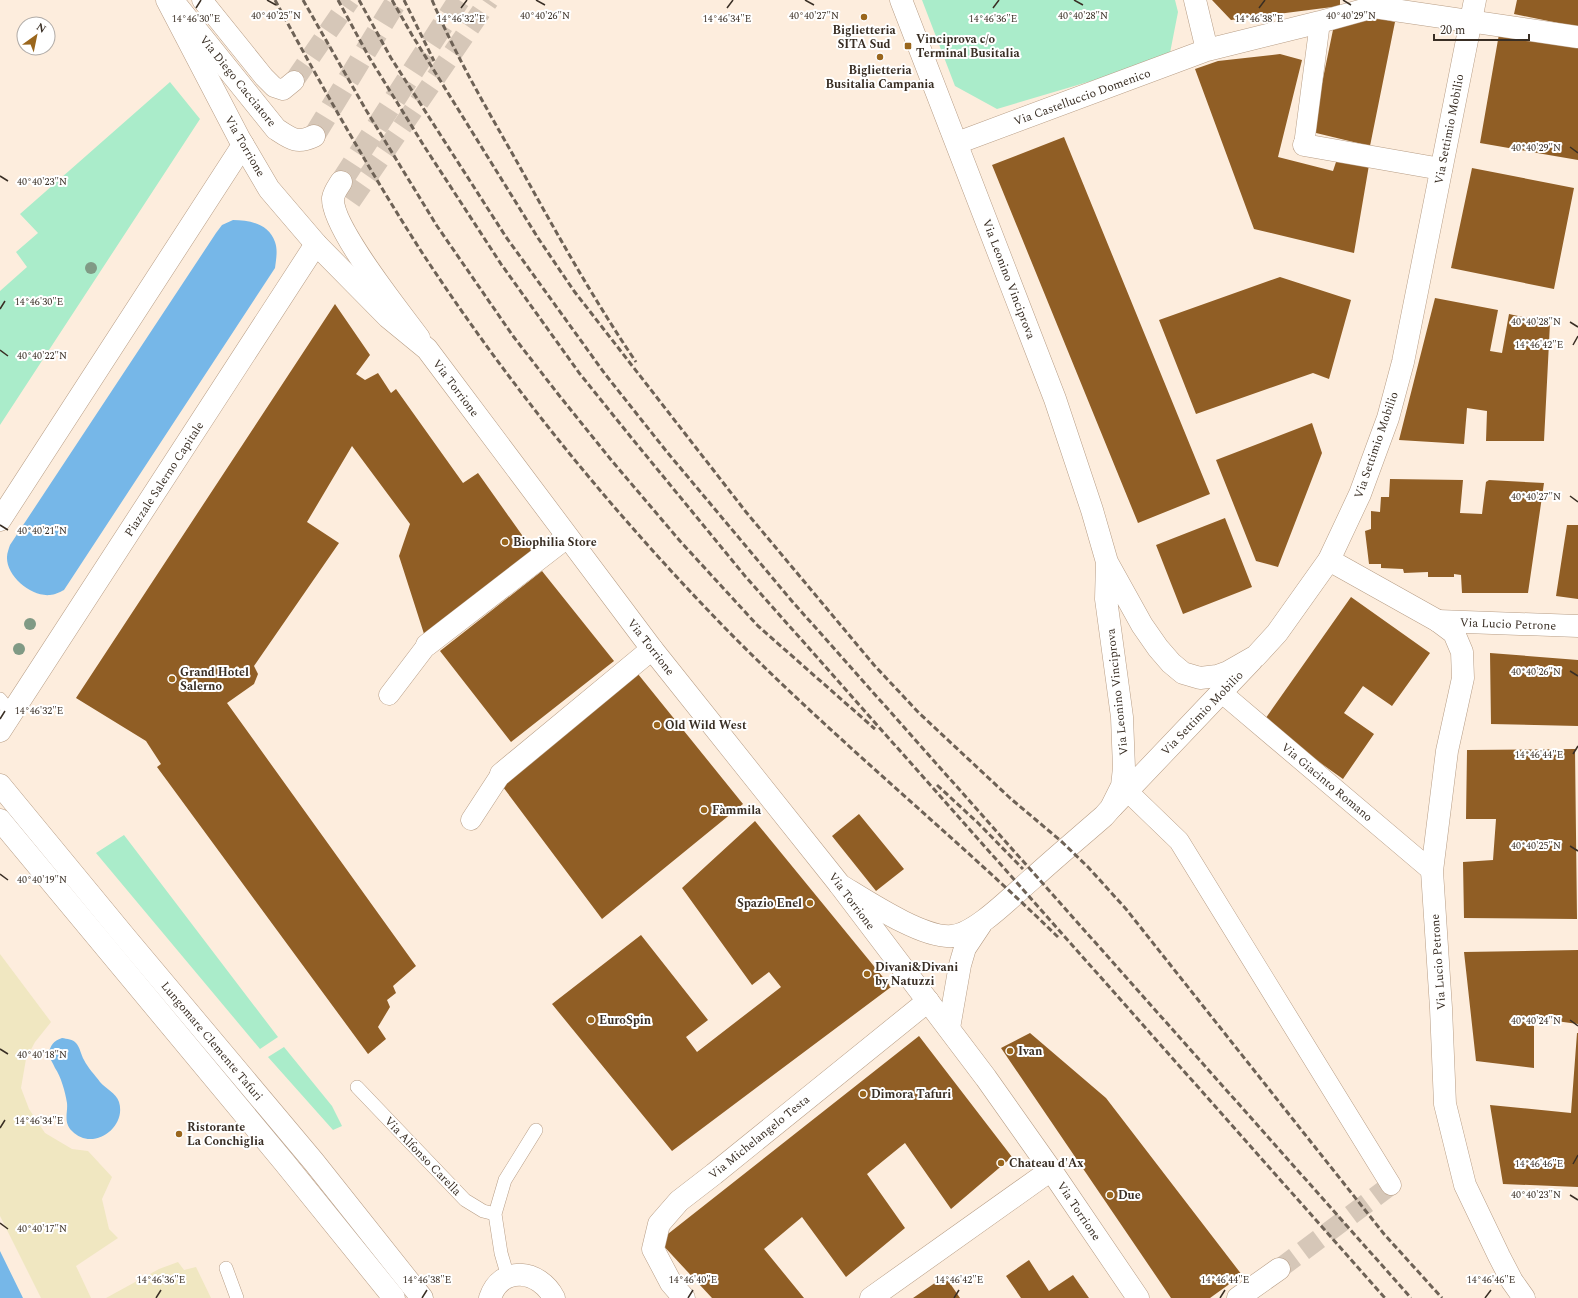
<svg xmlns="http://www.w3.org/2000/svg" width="1578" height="1298" font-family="Spectral,serif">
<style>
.green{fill:#aaecca}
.sand{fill:#f0e7c1}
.water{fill:#76b7e8}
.building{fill:#905e25}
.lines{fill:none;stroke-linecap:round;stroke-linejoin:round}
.pedestrian-tunnel{stroke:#d6c7b8;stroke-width:20;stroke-dasharray:20 10;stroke-linecap:butt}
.secondary-tunnel{stroke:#d6c7b8;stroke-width:22;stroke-dasharray:22 11;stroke-linecap:butt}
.service-casing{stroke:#b79d85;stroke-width:14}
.pedestrian-casing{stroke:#b79d85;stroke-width:21}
.minor-casing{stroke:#b79d85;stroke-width:23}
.tertiary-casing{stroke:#b79d85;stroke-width:23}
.secondary-casing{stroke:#b79d85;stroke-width:23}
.primary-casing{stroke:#b79d85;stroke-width:23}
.service{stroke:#fff;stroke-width:13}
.pedestrian{stroke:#fff;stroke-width:20}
.minor{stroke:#fff;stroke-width:22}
.tertiary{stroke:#fff;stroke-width:22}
.secondary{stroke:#fff;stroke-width:22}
.primary{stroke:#fff;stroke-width:22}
.rail{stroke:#6e6256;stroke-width:3;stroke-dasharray:6 3;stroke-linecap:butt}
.tree{fill:#809a85}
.ticks{fill:none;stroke:#392e24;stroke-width:1.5}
.poi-dot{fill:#9a661c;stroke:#fff;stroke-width:1.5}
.labels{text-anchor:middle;stroke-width:4;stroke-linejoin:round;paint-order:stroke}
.poi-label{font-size:12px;font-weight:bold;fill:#392e24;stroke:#fff;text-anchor:start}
.street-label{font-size:12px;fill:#392e24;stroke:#fff}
.ticks-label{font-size:10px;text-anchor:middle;fill:#392e24;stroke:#fff;stroke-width:4;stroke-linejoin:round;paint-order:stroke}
</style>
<rect width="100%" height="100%" fill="#fdeddd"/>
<path class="green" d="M 922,0 L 1175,0 L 1178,12 L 1169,58 L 997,109 L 955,86 Z
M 170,82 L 200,119 L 0,425 L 0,291 L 27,267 L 16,252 L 38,233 L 20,214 Z
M 124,835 L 278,1037 L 260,1049 L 96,853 Z
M 284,1047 L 332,1106 L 342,1126 L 333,1130 L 268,1057 Z"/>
<path class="sand" d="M 0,954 L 51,1022 L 35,1042 L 26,1059 L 21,1088 L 29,1109 L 45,1133 L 72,1149 L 88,1151 L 112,1177 L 102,1199 L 109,1229 L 118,1238 L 76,1266 L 91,1298 L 41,1298 L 0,1216 Z
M 178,1262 L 184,1270 L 196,1267 L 211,1298 L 106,1298 L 159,1269 Z"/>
<path class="water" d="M 233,220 C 250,220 269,224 275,242 C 278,250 276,260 275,268 L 64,590 C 60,592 54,595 50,595 C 31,597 6,576 7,557 C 7,553 9,548 10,545 L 216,233 L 222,225 Z
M 62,1038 C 67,1039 73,1039 76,1043 C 80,1047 81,1055 84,1060 C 88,1068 95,1075 100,1082 C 106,1089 116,1093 119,1102 C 127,1128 92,1152 72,1131 C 63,1122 68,1113 67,1103 C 65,1091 61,1077 55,1068 C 53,1063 50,1059 48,1054 C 51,1045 53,1041 62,1038 Z
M 0,1251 L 23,1298 L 0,1298 Z"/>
<path class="building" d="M 1212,0 L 1340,0 L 1340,6 L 1231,20 Z
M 1517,0 L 1578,0 L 1578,27 L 1514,14 Z
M 1375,17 L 1395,22 L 1370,146 L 1312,132 L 1334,25 Z
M 1499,34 L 1578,48 L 1578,160 L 1480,143 Z
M 1280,54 L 1302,60 L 1278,157 L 1333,171 L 1337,159 L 1369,165 L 1354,253 L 1254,229 L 1195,69 L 1218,61 Z
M 1064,137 L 1210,494 L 1138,523 L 992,165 Z
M 1472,168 L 1574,188 L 1554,289 L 1451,268 Z
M 1280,277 L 1351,300 L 1329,379 L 1313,373 L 1196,414 L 1159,320 Z
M 1435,298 L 1498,310 L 1490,351 L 1502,353 L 1509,314 L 1550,323 L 1544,441 L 1486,441 L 1487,411 L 1467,408 L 1464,444 L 1399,440 Z
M 335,304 L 370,355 L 356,374 L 365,380 L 378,373 L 391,393 L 396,389 L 463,483 L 478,473 L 534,552 L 425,637 L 399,556 L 410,524 L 352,446 L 307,522 L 339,543 L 254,666 L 258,674 L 254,684 L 227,703 L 416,966 L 393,986 L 396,993 L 387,1000 L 390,1007 L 378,1027 L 386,1039 L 368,1054 L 157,767 L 161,764 L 146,741 L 76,698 Z
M 1312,423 L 1322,453 L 1278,567 L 1256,561 L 1216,460 Z
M 1390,479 L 1463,480 L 1460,513 L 1482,514 L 1486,482 L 1489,480 L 1544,483 L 1528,593 L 1462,593 L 1461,575 L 1454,574 L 1454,577 L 1428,577 L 1428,572 L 1404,573 L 1403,569 L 1381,568 L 1381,564 L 1369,564 L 1365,531 L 1371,529 L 1371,511 L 1380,512 L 1381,497 L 1389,497 Z
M 1225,518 L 1252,587 L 1183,614 L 1156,545 Z
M 1567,525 L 1578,525 L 1578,599 L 1556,596 Z
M 542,571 L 614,661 L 511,742 L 440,651 Z
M 1351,597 L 1430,653 L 1392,706 L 1363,686 L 1344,713 L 1374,734 L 1343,779 L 1263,722 Z
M 1490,653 L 1578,660 L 1578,726 L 1491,724 Z
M 638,674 L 743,804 L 602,919 L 500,783 Z
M 1575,749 L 1577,919 L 1464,918 L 1463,862 L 1493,860 L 1496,819 L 1466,819 L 1467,750 Z
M 859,814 L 904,869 L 876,891 L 832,836 Z
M 755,821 L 891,987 L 672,1151 L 552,1004 L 641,935 L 708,1020 L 686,1037 L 697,1052 L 781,987 L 769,972 L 752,985 L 682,888 Z
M 1578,950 L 1578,1024 L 1534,1018 L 1534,1068 L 1476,1061 L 1464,952 Z
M 1030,1033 L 1106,1098 L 1242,1275 L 1210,1298 L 1171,1298 L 1001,1048 Z
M 1577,1033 L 1578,1033 L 1578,1187 L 1503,1184 L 1490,1105 L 1571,1113 Z
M 919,1036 L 1012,1157 L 951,1209 L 905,1143 L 867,1174 L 905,1228 L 846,1277 L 802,1217 L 764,1249 L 804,1298 L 712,1298 L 659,1241 Z
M 1029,1260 L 1049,1291 L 1073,1275 L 1089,1298 L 1021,1298 L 1006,1276 Z
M 945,1276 L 960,1298 L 913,1298 Z"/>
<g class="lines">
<path class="pedestrian-tunnel" d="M 294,81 L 350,0
M 351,201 L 489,0
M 1279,1269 L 1391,1185"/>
<path class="secondary-tunnel" d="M 314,136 L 397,0
M 341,182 L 459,0"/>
<g class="service-casing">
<path id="service" d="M 0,699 L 12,714
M 357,1087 L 465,1200 L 483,1211 L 495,1214
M 226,1268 L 237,1298
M 508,1277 L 501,1253 L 495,1214 L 505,1180 L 536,1130"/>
</g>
<g class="pedestrian-casing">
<path id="pedestrian" d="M 202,0 L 264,77 L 274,87 L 283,90 L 294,81
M 1304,145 L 1320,22
M 1222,693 L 1432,871
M 389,695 L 427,645
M 1122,786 L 1179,841 L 1391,1185
M 471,820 L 501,774"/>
</g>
<g class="minor-casing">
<path id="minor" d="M 1195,0 L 1207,50
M 957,143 L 1207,50 L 1320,22 L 1374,7 L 1578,37
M 1304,145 L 1441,169
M 0,520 L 243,145
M 1438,621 L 1578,626
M 427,645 L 567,537
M 0,731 L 316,244
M 501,774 L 652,649
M 1113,806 L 1252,660
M 490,1298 C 501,1265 539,1269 554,1298
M 684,1298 L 671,1283 L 653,1249 L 659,1224 L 679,1201 L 714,1174 L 928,1001
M 871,1298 L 1051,1170
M 1238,1298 L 1279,1269"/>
</g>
<g class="tertiary-casing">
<path id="tertiary" d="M 1329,560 L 1438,621 L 1454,633 L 1462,652 L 1463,678 L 1447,751 L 1432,871 L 1441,1008 L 1445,1104 L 1465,1185 L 1499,1256 L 1512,1281 L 1524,1298
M 0,785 L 126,938 L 314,1162 L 422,1298"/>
</g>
<g class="secondary-casing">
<path id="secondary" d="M 173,1 L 276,129 C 291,139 297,144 314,136
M 341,182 C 338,187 334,192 333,198 C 331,227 400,312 419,338
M 1107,562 L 1142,625 L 1158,648 L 1171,663 L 1183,673 L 1200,678 L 1217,676 L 1228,672 L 1256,656 L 1277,633 L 1329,560 L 1360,494 L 1388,418 L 1403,362 L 1475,0
M 840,885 C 865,900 923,939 952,936 C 976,934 1014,894 1033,878 C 1056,857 1080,837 1104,816 L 1111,808 L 1122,786 L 1124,768 L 1122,717 L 1106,599 L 1107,562 L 1092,510 L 1055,399 L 901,0
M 949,1028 L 960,965 L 965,948 L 981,924"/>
</g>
<g class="primary-casing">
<path id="primary" d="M 167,0 L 239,138 L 269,189 L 316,244 L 388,317 L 427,349 L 652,649 L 840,885 L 986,1078 L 1051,1170 L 1138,1298
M 0,820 L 284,1162 L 394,1298"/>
</g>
<use href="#service" class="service"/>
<use href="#pedestrian" class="pedestrian"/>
<use href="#minor" class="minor"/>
<use href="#tertiary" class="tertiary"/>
<use href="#secondary" class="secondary"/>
<use href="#primary" class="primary"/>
<path class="rail" d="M 275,0 C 321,85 369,170 421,251 C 510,387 614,514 727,630 C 833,738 950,832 1058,937
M 303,0 L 366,110 L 437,226 L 513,336 L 558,394 L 612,461 L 680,541 L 758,626 L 875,729
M 338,0 L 369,57 L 424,146 L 501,264 L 580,374 L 630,436 L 745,576 L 1385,1298
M 359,0 L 391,58 L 506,237 L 605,374 L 667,452 L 791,600 L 1411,1298
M 392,0 L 412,35 L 538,238 L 574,291 L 746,512 L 874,665 L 919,713 L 1010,798 L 1061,841 L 1088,867 L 1126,909 L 1384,1234 L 1442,1298
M 404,0 L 434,61
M 432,0 C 457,59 490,114 521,169 C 557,234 594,300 636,362
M 937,785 L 978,823 L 1023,869"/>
</g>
<g class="tree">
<circle cx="91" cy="268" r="6"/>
<circle cx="30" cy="624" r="6"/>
<circle cx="19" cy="649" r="6"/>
</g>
<path class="ticks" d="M 267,0 L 276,5M 536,0 L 545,5M 805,0 L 814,5M 1074,0 L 1083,5M 1343,0 L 1351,5M 196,8 L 201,0M 461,8 L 467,0M 727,8 L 733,0M 993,8 L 999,0M 1259,8 L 1265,0M 1570,147 L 1578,153M 0,176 L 8,181M 0,309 L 5,301M 1570,322 L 1578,327M 1573,345 L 1578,336M 0,350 L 8,356M 1570,496 L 1578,502M 0,525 L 8,530M 1570,671 L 1578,676M 0,719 L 5,711M 1573,754 L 1578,746M 1570,846 L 1578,851M 0,874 L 8,880M 1570,1020 L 1578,1026M 0,1049 L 8,1054M 0,1128 L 5,1120M 1573,1164 L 1578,1155M 1570,1195 L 1578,1200M 0,1223 L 8,1229M 156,1298 L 161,1290M 422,1298 L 427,1290M 688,1298 L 693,1290M 954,1298 L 959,1290M 1220,1298 L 1225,1290M 1485,1298 L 1491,1290"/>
<g class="poi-dot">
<circle cx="864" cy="17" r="4"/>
<rect x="904" y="42" width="8" height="8" rx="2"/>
<circle cx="880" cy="57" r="4"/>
<circle cx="505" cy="542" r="4"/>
<circle cx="172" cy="679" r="4"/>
<circle cx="657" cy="725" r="4"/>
<circle cx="704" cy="810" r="4"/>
<circle cx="810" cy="903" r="4"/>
<circle cx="867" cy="974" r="4"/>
<circle cx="591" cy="1020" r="4"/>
<circle cx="1010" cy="1051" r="4"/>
<circle cx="863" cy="1094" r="4"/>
<circle cx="179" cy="1134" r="4"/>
<circle cx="1001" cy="1163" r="4"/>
<circle cx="1110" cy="1195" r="4"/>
</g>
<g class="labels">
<g class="poi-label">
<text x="864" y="34" text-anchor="middle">Biglietteria<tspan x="864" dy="14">SITA Sud</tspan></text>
<text x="916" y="43">Vinciprova c/o<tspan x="916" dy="14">Terminal Busitalia</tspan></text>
<text x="880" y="74" text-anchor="middle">Biglietteria<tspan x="880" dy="14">Busitalia Campania</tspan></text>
<text x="513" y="546">Biophilia Store</text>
<text x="180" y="676">Grand Hotel<tspan x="180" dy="14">Salerno</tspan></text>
<text x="665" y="729">Old Wild West</text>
<text x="712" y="814">Fàmmila</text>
<text x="802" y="907" text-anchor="end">Spazio Enel</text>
<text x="875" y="971">Divani&amp;Divani<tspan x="875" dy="14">by Natuzzi</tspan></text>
<text x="599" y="1024">EuroSpin</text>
<text x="1018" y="1055">Ivan</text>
<text x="871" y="1098">Dimora Tafuri</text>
<text x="187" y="1131">Ristorante<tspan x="187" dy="14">La Conchiglia</tspan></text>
<text x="1009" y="1167">Chateau d'Ax</text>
<text x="1118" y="1199">Due</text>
</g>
<g class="street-label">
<text transform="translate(238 81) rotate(51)" y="4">Via Diego Cacciatore</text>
<text transform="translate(1082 97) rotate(-20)" y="4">Via Castelluccio Domenico</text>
<text transform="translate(1449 129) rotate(-79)" y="4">Via Settimio Mobilio</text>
<text transform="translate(245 146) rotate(60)" y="4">Via Torrione</text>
<text transform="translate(1009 279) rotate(69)" y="4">Via Leonino Vinciprova</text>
<text transform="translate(456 388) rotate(53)" y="4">Via Torrione</text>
<text transform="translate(1376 445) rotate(-71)" y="4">Via Settimio Mobilio</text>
<text transform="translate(164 479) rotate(-57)" y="4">Piazzale Salerno Capitale</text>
<text transform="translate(1508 624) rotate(2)" y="4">Via Lucio Petrone</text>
<text transform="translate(651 647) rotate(52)" y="4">Via Torrione</text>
<text transform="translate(1117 692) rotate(-96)" y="4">Via Leonino Vinciprova</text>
<text transform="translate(1202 713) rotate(-46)" y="4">Via Settimio Mobilio</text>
<text transform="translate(1327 782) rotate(40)" y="4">Via Giacinto Romano</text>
<text transform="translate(852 901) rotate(53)" y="4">Via Torrione</text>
<text transform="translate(1438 962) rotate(-94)" y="4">Via Lucio Petrone</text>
<text transform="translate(212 1041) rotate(50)" y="4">Lungomare Clemente Tafuri</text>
<text transform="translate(759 1137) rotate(-39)" y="4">Via Michelangelo Testa</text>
<text transform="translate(423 1156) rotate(46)" y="4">Via Alfonso Carella</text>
<text transform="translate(1079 1211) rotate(56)" y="4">Via Torrione</text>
</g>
</g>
<g class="ticks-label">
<text x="276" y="19">40°40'25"N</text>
<text x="545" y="19">40°40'26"N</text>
<text x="814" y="19">40°40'27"N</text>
<text x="1083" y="19">40°40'28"N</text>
<text x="1351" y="19">40°40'29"N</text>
<text x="1259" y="22">14°46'38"E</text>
<text x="196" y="22">14°46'30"E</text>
<text x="461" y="22">14°46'32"E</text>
<text x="727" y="22">14°46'34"E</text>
<text x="993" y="22">14°46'36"E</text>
<text x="1536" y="151">40°40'29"N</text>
<text x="42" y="185">40°40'23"N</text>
<text x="39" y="305">14°46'30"E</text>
<text x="1536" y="325">40°40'28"N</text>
<text x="1539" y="348">14°46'42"E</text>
<text x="42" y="359">40°40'22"N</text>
<text x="1536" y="500">40°40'27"N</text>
<text x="42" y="534">40°40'21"N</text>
<text x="1536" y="675">40°40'26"N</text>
<text x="39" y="714">14°46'32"E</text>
<text x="1539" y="758">14°46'44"E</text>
<text x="1536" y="849">40°40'25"N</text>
<text x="42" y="883">40°40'19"N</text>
<text x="1536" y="1024">40°40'24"N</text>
<text x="42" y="1058">40°40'18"N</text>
<text x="39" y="1124">14°46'34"E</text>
<text x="1539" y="1167">14°46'46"E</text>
<text x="1536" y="1198">40°40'23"N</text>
<text x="42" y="1232">40°40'17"N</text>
<text x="161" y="1283">14°46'36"E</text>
<text x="427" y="1283">14°46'38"E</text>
<text x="693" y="1283">14°46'40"E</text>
<text x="959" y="1283">14°46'42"E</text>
<text x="1225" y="1283">14°46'44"E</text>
<text x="1491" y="1283">14°46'46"E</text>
</g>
<g transform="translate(36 36) rotate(33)"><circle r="19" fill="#ffffff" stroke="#b0aba7"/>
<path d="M0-3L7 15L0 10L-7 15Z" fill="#9a661c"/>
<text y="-6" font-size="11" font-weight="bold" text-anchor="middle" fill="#392e24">N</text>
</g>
<path d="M1434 34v6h95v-6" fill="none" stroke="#392e24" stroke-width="2"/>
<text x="1440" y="34" font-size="12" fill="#392e24" stroke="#ffffff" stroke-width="3" paint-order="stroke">20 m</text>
</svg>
